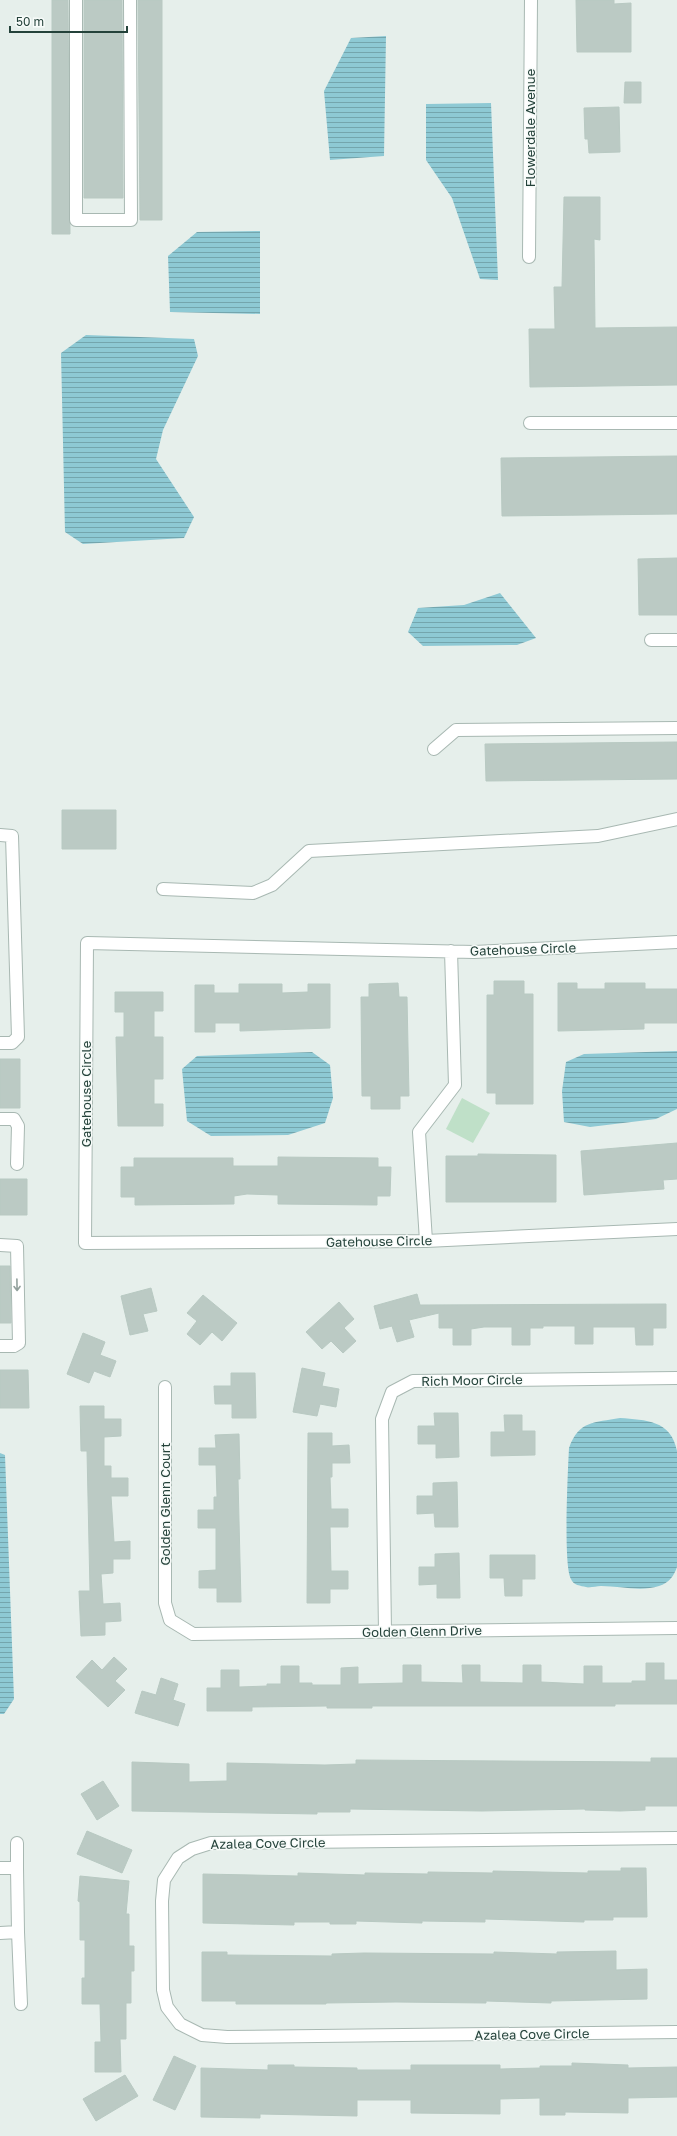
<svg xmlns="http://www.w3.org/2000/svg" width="677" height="2136" font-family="'Golos Text',sans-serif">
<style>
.pitch{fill:#bfe0c8}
.water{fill:url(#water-rules)}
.building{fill:#bbcac4;stroke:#b8c9c2}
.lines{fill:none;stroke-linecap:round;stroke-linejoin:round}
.minor-casing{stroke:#a8b8b2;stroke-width:14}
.minor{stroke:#fff;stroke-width:12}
.oneway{stroke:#92a09c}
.labels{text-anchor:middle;stroke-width:3;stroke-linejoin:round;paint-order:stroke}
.street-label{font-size:13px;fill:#24423a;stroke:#f7fbf9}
</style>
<defs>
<pattern id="water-rules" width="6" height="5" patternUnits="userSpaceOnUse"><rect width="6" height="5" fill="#8ec9d4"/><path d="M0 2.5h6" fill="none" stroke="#74a5ad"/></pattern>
</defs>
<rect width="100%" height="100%" fill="#e6efeb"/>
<path class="pitch" d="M 462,1098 L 490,1113 L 473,1143 L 446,1129 Z"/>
<path class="water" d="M 386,36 L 384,156 L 330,160 L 324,91 L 351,38 Z
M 491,103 L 498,280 L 480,279 L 452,198 L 426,160 L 426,104 Z
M 260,231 L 260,314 L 170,312 L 168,256 L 197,232 Z
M 86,335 L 194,339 L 198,356 L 163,430 L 156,459 L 194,517 L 184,538 L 83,544 L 65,532 L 61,353 Z
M 500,593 L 536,638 L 517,645 L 423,646 L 408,632 L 418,608 L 464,605 Z
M 677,1051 L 677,1109 L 656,1119 L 590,1127 L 564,1122 L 562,1091 L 566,1062 L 584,1054 Z
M 312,1052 L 330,1065 L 333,1098 L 325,1123 L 288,1135 L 211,1136 L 187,1121 L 182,1069 L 197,1056 Z
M 620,1418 C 646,1420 671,1420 677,1451 L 677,1567 C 674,1576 669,1583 659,1586 C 641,1592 620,1586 601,1586 C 596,1586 591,1588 586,1587 C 581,1586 573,1585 571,1579 C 563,1565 568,1469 569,1448 C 579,1420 594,1423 620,1418 Z
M 0,1453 L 5,1455 L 14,1699 L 4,1714 L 0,1714 Z"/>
<path class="building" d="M 52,0 L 68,0 L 70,234 L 52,234 Z
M 84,0 L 122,0 L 123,198 L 84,198 Z
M 138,0 L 162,0 L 162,220 L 140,220 Z
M 576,0 L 614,0 L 614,4 L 631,3 L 631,52 L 577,52 Z
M 625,82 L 641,82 L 641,103 L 624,103 Z
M 619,107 L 620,152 L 589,153 L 588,139 L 585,139 L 584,108 Z
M 564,197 L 600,197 L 600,240 L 594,239 L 595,328 L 677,327 L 677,385 L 530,387 L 529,329 L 555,329 L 554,287 L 562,287 Z
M 677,456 L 677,514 L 502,516 L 501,458 Z
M 677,558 L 677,615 L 639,615 L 638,559 Z
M 677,742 L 677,779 L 486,781 L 485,744 Z
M 62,810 L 116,810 L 116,849 L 62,849 Z
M 494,981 L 524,981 L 524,994 L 533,994 L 533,1104 L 496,1104 L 496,1093 L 487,1093 L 487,995 L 494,995 Z
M 398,983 L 399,997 L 407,997 L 409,1096 L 400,1096 L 400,1109 L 371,1109 L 371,1096 L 362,1096 L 361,997 L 369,997 L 369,984 Z
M 558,983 L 577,983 L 577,989 L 605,989 L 605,983 L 645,983 L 645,989 L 677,989 L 677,1023 L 644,1023 L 644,1029 L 558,1031 Z
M 239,984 L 282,984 L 282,993 L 308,992 L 308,984 L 330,984 L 330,1028 L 240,1031 L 240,1023 L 215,1023 L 215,1032 L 195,1032 L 195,985 L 214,985 L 214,993 L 239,993 Z
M 115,992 L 163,992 L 163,1011 L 154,1011 L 154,1037 L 163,1037 L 163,1079 L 154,1079 L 154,1104 L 163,1104 L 163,1126 L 118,1126 L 116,1037 L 124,1037 L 124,1012 L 115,1012 Z
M 0,1059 L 20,1059 L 20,1108 L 0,1108 Z
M 677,1143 L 677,1179 L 663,1180 L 664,1189 L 584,1195 L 581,1151 Z
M 478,1154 L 556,1155 L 556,1202 L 446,1202 L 446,1156 L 478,1156 Z
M 278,1157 L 378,1158 L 378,1167 L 391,1167 L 390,1196 L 377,1196 L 377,1205 L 278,1204 L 278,1195 L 247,1194 L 234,1196 L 234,1204 L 135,1205 L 135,1197 L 121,1197 L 121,1167 L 134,1167 L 134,1158 L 233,1158 L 233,1166 L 278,1166 Z
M 0,1179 L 27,1179 L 27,1215 L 0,1215 Z
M 0,1266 L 10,1266 L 11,1323 L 0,1323 Z
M 151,1288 L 157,1311 L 143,1314 L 148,1331 L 130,1335 L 121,1296 Z
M 417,1294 L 420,1305 L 666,1304 L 666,1328 L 653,1328 L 653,1345 L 636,1345 L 635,1327 L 593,1327 L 593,1344 L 575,1344 L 575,1326 L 543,1326 L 543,1328 L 530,1328 L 530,1345 L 512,1345 L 512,1327 L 484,1327 L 471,1329 L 471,1345 L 453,1345 L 453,1328 L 439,1328 L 439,1313 L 409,1320 L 414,1337 L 397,1342 L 392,1326 L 380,1329 L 374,1306 Z
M 203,1295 L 237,1323 L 222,1341 L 212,1332 L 200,1345 L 187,1334 L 197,1321 L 187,1313 Z
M 339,1302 L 354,1319 L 344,1328 L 356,1341 L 343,1353 L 331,1341 L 322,1349 L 306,1332 Z
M 83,1333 L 105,1342 L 100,1355 L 116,1361 L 110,1377 L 94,1371 L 89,1383 L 67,1374 Z
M 302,1368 L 325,1373 L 322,1386 L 339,1389 L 336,1407 L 320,1404 L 317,1416 L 293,1412 Z
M 0,1370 L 28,1370 L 29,1408 L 0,1408 Z
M 231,1373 L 255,1373 L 256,1418 L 232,1418 L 232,1404 L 215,1404 L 214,1386 L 231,1386 Z
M 80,1406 L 104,1406 L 104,1419 L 121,1419 L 121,1436 L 104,1437 L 104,1466 L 111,1466 L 111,1478 L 128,1478 L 128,1496 L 111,1496 L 114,1542 L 130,1541 L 130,1559 L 113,1559 L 113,1573 L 101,1574 L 103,1604 L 120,1603 L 121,1621 L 105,1622 L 105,1635 L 81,1636 L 79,1591 L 90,1591 L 87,1451 L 81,1451 Z
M 434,1413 L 458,1413 L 459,1457 L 436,1458 L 436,1444 L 418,1444 L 418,1426 L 435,1426 Z
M 504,1415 L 522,1415 L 522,1431 L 535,1431 L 535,1455 L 491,1456 L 491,1432 L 505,1432 Z
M 308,1433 L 332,1433 L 332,1446 L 349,1445 L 350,1463 L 332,1463 L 332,1477 L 330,1477 L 331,1509 L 348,1509 L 348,1527 L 330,1527 L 331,1571 L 348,1571 L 348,1589 L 330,1589 L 330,1603 L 307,1603 Z
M 239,1434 L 240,1479 L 238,1479 L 241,1602 L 217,1602 L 217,1588 L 199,1588 L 199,1571 L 216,1570 L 216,1528 L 198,1528 L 198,1510 L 214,1510 L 214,1497 L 217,1497 L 216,1465 L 199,1465 L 199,1448 L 216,1448 L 215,1435 Z
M 457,1482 L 458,1527 L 435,1527 L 434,1513 L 417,1514 L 417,1496 L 433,1496 L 433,1483 Z
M 459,1553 L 460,1598 L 437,1598 L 437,1584 L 419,1585 L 419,1567 L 435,1567 L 435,1554 Z
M 490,1555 L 535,1555 L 535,1579 L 522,1579 L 522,1596 L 505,1596 L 504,1578 L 490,1578 Z
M 114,1657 L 127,1669 L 115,1681 L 125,1690 L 108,1707 L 76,1677 L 92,1660 L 102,1670 Z
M 646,1663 L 664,1663 L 664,1680 L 677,1680 L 677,1704 L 615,1704 L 615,1706 L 372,1706 L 372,1708 L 327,1708 L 327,1706 L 252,1707 L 252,1711 L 207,1711 L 207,1688 L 221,1688 L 221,1670 L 239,1670 L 239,1687 L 267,1686 L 267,1684 L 281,1684 L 281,1666 L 299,1666 L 299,1683 L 312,1683 L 312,1685 L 341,1685 L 341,1668 L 358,1667 L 358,1684 L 403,1683 L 403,1665 L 421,1665 L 421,1682 L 463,1683 L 462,1665 L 480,1665 L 480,1682 L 523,1683 L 523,1665 L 541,1665 L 541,1682 L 584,1684 L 584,1666 L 602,1666 L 602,1683 L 632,1683 L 632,1681 L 646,1681 Z
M 161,1678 L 178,1684 L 173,1700 L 185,1704 L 178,1726 L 135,1713 L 142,1691 L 156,1695 Z
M 651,1758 L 677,1758 L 677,1806 L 645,1806 L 645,1810 L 620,1811 L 585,1810 L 585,1809 L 482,1811 L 350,1809 L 350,1812 L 317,1812 L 317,1814 L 132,1811 L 132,1762 L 189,1764 L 189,1782 L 227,1781 L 227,1763 L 325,1765 L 356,1764 L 356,1760 L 651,1762 Z
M 103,1781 L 119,1806 L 97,1820 L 81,1794 Z
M 87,1831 L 132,1850 L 122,1873 L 77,1854 Z
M 621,1868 L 646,1868 L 647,1917 L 613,1917 L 613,1920 L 584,1920 L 584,1922 L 485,1919 L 485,1922 L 422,1921 L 422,1923 L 356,1921 L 356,1924 L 330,1924 L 330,1922 L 294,1922 L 294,1925 L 203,1923 L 203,1874 L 298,1876 L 298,1873 L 365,1875 L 365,1873 L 428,1874 L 428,1872 L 493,1873 L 493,1871 L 588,1873 L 588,1871 L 621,1871 Z
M 80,1876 L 129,1881 L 126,1914 L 129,1914 L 129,1946 L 134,1946 L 134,1971 L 131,1971 L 131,2003 L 126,2003 L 126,2039 L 120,2039 L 121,2072 L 95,2072 L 95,2042 L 101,2042 L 100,2004 L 82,2004 L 82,1978 L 85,1978 L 85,1940 L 80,1940 L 80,1902 L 78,1901 Z
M 616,1951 L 616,1970 L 647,1969 L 647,1999 L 551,2001 L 551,2003 L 486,2001 L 486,2003 L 396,2002 L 326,2003 L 326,2004 L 236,2004 L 236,2001 L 202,2001 L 202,1952 L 227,1952 L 227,1955 L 332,1956 L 332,1954 L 364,1953 L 494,1954 L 494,1952 L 557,1954 L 557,1952 Z
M 174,2056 L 196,2066 L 175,2110 L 153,2100 Z
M 572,2063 L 628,2065 L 628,2068 L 677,2067 L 677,2097 L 628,2098 L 628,2113 L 565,2112 L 565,2115 L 540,2115 L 540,2098 L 500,2099 L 500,2114 L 411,2113 L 411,2100 L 357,2100 L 357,2116 L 260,2114 L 260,2118 L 201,2117 L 201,2068 L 268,2070 L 268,2065 L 294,2065 L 294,2067 L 357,2068 L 357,2070 L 411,2070 L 411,2065 L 500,2065 L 500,2069 L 540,2068 L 540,2066 L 572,2066 Z
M 125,2075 L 138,2096 L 96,2121 L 83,2099 Z"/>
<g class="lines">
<g class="minor-casing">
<path id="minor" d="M 76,0 L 76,220 L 131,220 L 130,0
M 529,257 L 531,0
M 530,423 L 677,423
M 651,640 L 677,640
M 434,749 L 456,730 L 677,728
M 0,835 L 12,836 L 18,1037 L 12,1043 L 0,1043
M 163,889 L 253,893 L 272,885 L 309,851 L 598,836 L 677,819
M 677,942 L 474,952 L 87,943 L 85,1243 L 426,1241 L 677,1229
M 0,1119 L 14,1119 L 18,1126 L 17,1164
M 426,1241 L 419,1132 L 455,1085 L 451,951
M 0,1245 L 17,1246 L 19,1343 L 14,1346 L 0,1346
M 165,1387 L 165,1603 L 170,1620 L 193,1634 L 677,1628
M 385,1632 L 382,1419 L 392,1392 L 413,1381 L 677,1378
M 677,1838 L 211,1843 L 192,1849 L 178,1858 L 164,1880 L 162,1901 L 163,1990 L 167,2007 L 180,2024 L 202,2035 L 227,2037 L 677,2032
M 0,1868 L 17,1868 L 17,1843
M 17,1868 L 18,1932
M 0,1933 L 18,1932 L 21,2004"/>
</g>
<use href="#minor" class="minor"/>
</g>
<defs><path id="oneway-shaft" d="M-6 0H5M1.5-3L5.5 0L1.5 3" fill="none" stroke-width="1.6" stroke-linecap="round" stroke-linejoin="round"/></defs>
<use class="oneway" href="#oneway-shaft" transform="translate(17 1285) rotate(89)"/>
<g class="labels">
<g class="street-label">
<text transform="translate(530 128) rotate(-90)" y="5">Flowerdale Avenue</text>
<text transform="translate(523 949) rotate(-2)" y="5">Gatehouse Circle</text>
<text transform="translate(86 1094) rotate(-90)" y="5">Gatehouse Circle</text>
<text transform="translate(379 1241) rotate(-1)" y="5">Gatehouse Circle</text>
<text transform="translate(472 1380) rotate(-1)" y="5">Rich Moor Circle</text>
<text transform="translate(165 1504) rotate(-90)" y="5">Golden Glenn Court</text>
<text transform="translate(422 1631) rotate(-1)" y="5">Golden Glenn Drive</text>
<text transform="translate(268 1843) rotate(-1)" y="5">Azalea Cove Circle</text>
<text transform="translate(532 2034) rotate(-1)" y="5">Azalea Cove Circle</text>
</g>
</g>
<path d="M10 26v6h117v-6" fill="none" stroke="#24423a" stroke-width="2"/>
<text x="16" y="26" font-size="12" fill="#24423a" stroke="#f7fbf9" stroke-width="3" paint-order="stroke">50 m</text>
</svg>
